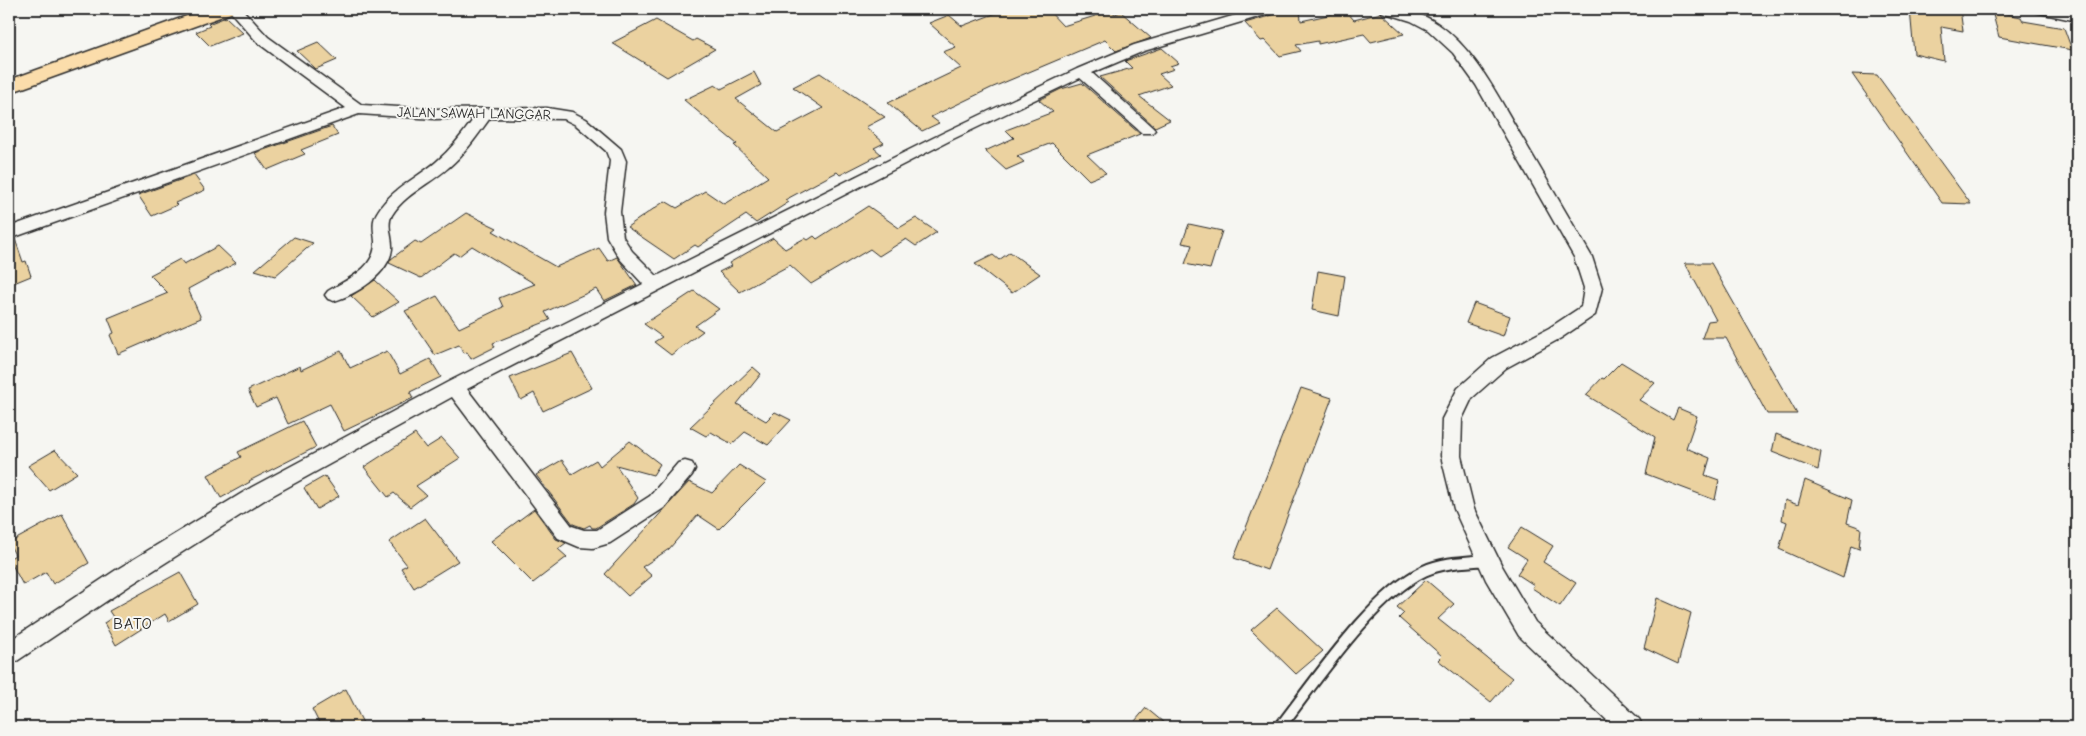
<svg xmlns="http://www.w3.org/2000/svg" width="2086" height="736" font-family="'Comic Neue',sans-serif">
<style>
.building{fill:#ebd2a0;stroke:#2b2b2b}
.lines{fill:none;stroke-linecap:round;stroke-linejoin:round}
.lane-casing{stroke:#2b2b2b;stroke-width:14}
.street-casing{stroke:#2b2b2b;stroke-width:3}
.highway-casing{stroke:#2b2b2b;stroke-width:3}
.lane{stroke:#f6f6f2;stroke-width:10}
.street{fill:#f6f6f2;fill-rule:evenodd}
.highway{fill:#fbddab;fill-rule:evenodd}
.labels{text-anchor:middle;stroke-width:4;stroke-linejoin:round;paint-order:stroke}
.street-label{font-size:14px;fill:#2b2b2b;stroke:#f6f6f2}
.quarter-label{font-size:16px;letter-spacing:1px;fill:#2b2b2b;stroke:#f6f6f2}
</style>
<rect width="100%" height="100%" fill="#f6f6f2"/>
<filter id="ink" filterUnits="userSpaceOnUse"><feTurbulence type="fractalNoise" baseFrequency=".02" numOctaves="2"/><feDisplacementMap in="SourceGraphic" scale="10" xChannelSelector="R" yChannelSelector="G"/><feConvolveMatrix kernelMatrix="1 2 1 2 8 2 1 2 1" color-interpolation-filters="sRGB"/></filter>
<g filter="url(#ink)">
<path class="building" d="M 1007,9 L 1047,9 L 1063,26 L 1111,11 L 1115,14 L 1121,12 L 1151,38 L 1116,51 L 1105,40 L 991,88 L 931,117 L 939,123 L 922,131 L 888,103 L 961,68 L 943,52 L 956,47 L 929,23 L 949,15 L 962,26 Z
M 1279,9 L 1300,9 L 1301,21 L 1346,11 L 1354,20 L 1381,13 L 1404,34 L 1371,42 L 1364,34 L 1318,44 L 1318,41 L 1296,45 L 1301,51 L 1280,56 L 1265,40 L 1261,41 L 1245,23 L 1276,14 Z
M 1910,9 L 1960,9 L 1963,31 L 1941,27 L 1944,61 L 1914,54 Z
M 1992,11 L 2021,17 L 2023,21 L 2064,28 L 2072,50 L 1999,37 Z
M 226,17 L 243,33 L 210,46 L 196,32 L 210,26 L 208,24 Z
M 656,20 L 693,41 L 696,39 L 715,49 L 667,77 L 612,43 Z
M 318,42 L 337,60 L 316,69 L 297,51 Z
M 1162,48 L 1179,63 L 1170,66 L 1174,69 L 1159,74 L 1171,85 L 1139,96 L 1170,120 L 1155,127 L 1100,77 L 1132,68 L 1125,61 Z
M 754,72 L 761,85 L 736,99 L 777,132 L 823,108 L 793,87 L 820,73 L 885,117 L 866,127 L 884,143 L 874,148 L 881,154 L 840,175 L 837,172 L 785,200 L 789,202 L 756,223 L 746,215 L 698,247 L 695,245 L 674,259 L 627,227 L 665,201 L 677,208 L 705,191 L 724,204 L 768,177 L 734,145 L 737,144 L 684,100 L 715,85 L 721,89 Z
M 1852,74 L 1877,75 L 1971,204 L 1942,203 Z
M 1082,83 L 1140,134 L 1087,155 L 1106,173 L 1089,180 L 1052,143 L 1017,156 L 1024,162 L 1006,170 L 985,151 L 1014,138 L 1006,130 L 1053,112 L 1039,100 L 1061,89 Z
M 332,126 L 338,135 L 301,150 L 305,154 L 267,170 L 255,153 Z
M 194,175 L 205,190 L 175,203 L 177,205 L 152,216 L 138,195 Z
M 868,206 L 899,228 L 916,218 L 937,232 L 916,246 L 906,239 L 879,256 L 870,249 L 811,284 L 790,265 L 740,292 L 719,272 L 731,266 L 729,263 L 773,238 L 785,249 L 805,238 L 808,240 L 814,236 L 817,239 Z
M 466,213 L 497,228 L 493,231 L 556,267 L 599,248 L 608,261 L 617,257 L 637,285 L 604,301 L 596,289 L 545,312 L 550,320 L 493,343 L 495,347 L 471,359 L 467,352 L 464,353 L 459,345 L 435,355 L 405,311 L 437,296 L 459,328 L 503,307 L 499,298 L 535,284 L 472,246 L 459,256 L 454,253 L 421,278 L 389,263 L 391,259 L 415,241 L 421,244 Z
M 1189,224 L 1222,231 L 1210,269 L 1185,264 L 1192,245 L 1182,243 Z
M 294,237 L 313,243 L 275,276 L 255,270 Z
M 15,239 L 23,262 L 26,261 L 31,276 L 9,285 L 9,241 Z
M 218,246 L 236,263 L 188,289 L 201,318 L 118,354 L 110,335 L 114,333 L 108,318 L 168,293 L 150,275 L 180,259 L 184,264 Z
M 1010,252 L 1040,274 L 1012,293 L 975,264 L 993,255 L 999,260 Z
M 1685,263 L 1711,263 L 1797,414 L 1767,414 L 1726,338 L 1702,338 L 1708,321 L 1716,320 Z
M 1318,271 L 1345,276 L 1339,316 L 1312,310 Z
M 375,280 L 399,302 L 373,317 L 351,296 Z
M 694,291 L 719,309 L 695,326 L 703,331 L 671,355 L 654,342 L 662,337 L 644,324 Z
M 1474,303 L 1510,316 L 1503,336 L 1466,323 Z
M 341,351 L 350,368 L 387,351 L 400,374 L 430,359 L 441,377 L 410,392 L 413,398 L 344,431 L 330,404 L 288,424 L 276,398 L 256,407 L 248,390 L 300,366 L 301,370 Z
M 572,353 L 592,388 L 543,411 L 534,393 L 521,400 L 510,378 Z
M 1621,362 L 1655,383 L 1639,400 L 1673,420 L 1678,408 L 1697,416 L 1686,448 L 1710,458 L 1705,475 L 1719,480 L 1715,500 L 1646,474 L 1655,437 L 1586,395 L 1602,378 L 1604,379 Z
M 753,367 L 761,374 L 737,404 L 766,421 L 775,412 L 791,420 L 768,445 L 745,432 L 732,444 L 711,432 L 706,436 L 690,427 Z
M 1301,388 L 1332,398 L 1267,570 L 1234,558 Z
M 302,421 L 316,447 L 249,481 L 250,482 L 221,498 L 208,475 L 241,457 L 238,452 Z
M 415,434 L 426,448 L 442,438 L 460,458 L 416,486 L 426,495 L 410,507 L 394,493 L 388,497 L 364,467 Z
M 1776,434 L 1821,452 L 1818,470 L 1772,452 Z
M 630,441 L 660,464 L 653,475 L 616,465 L 638,498 L 634,504 L 596,528 L 592,528 L 590,525 L 584,528 L 573,524 L 536,475 L 562,460 L 572,474 L 596,460 L 600,466 Z
M 55,450 L 77,473 L 49,490 L 28,466 Z
M 739,465 L 766,482 L 719,529 L 698,515 L 669,549 L 642,567 L 652,576 L 628,596 L 605,574 L 689,482 L 712,493 Z
M 325,476 L 339,496 L 317,509 L 304,488 Z
M 1805,480 L 1852,500 L 1847,523 L 1861,528 L 1859,549 L 1851,546 L 1843,578 L 1779,549 L 1787,522 L 1782,520 L 1785,500 L 1798,505 Z
M 534,509 L 556,539 L 566,543 L 558,549 L 567,557 L 533,583 L 491,541 Z
M 62,514 L 89,563 L 53,584 L 46,572 L 23,585 L 9,559 L 15,555 L 9,543 Z
M 425,518 L 458,561 L 414,588 L 401,568 L 407,565 L 389,542 Z
M 1522,527 L 1553,546 L 1543,562 L 1576,583 L 1560,606 L 1532,588 L 1534,585 L 1517,574 L 1527,559 L 1508,547 Z
M 180,572 L 198,604 L 169,621 L 165,614 L 116,645 L 104,623 L 113,617 L 109,611 Z
M 1426,580 L 1454,604 L 1438,619 L 1512,678 L 1491,702 L 1438,660 L 1442,656 L 1399,618 L 1404,613 L 1397,607 Z
M 1657,598 L 1691,613 L 1678,664 L 1644,648 Z
M 1277,608 L 1323,651 L 1296,674 L 1251,630 Z
M 346,689 L 365,727 L 321,727 L 312,709 Z
M 1146,708 L 1169,727 L 1130,727 Z"/>
<g class="lines">
<g class="lane-casing">
<path id="lane" d="M 1280,727 C 1315,682 1373,595 1424,571 C 1443,562 1466,562 1487,560"/>
</g>
<g class="street-casing">
<path id="street" d="M 228,9 L 242,9 L 268,37 L 362,105 L 435,109 L 547,108 L 572,112 L 586,119 L 621,149 L 626,161 L 620,212 L 623,237 L 632,251 L 657,276 L 943,133 L 1077,69 L 1134,45 L 1256,9 L 1277,9 L 1275,12 L 1144,51 L 1092,73 L 1152,127 L 1155,130 L 1152,133 L 1142,133 L 1080,78 L 953,139 L 467,389 L 572,526 L 584,530 L 597,530 L 650,496 L 678,463 L 685,461 L 692,463 L 695,469 L 692,475 L 664,508 L 610,543 L 593,548 L 579,547 L 558,538 L 452,397 L 266,499 L 132,584 L 17,661 L 9,664 L 9,641 L 116,570 L 252,487 L 448,382 L 643,284 L 620,259 L 607,237 L 604,212 L 610,161 L 606,151 L 576,125 L 564,119 L 490,118 C 477,136 465,154 448,168 C 430,184 405,194 392,215 C 386,225 393,238 392,249 C 389,274 356,295 334,301 L 328,299 L 325,295 L 328,291 C 348,279 376,268 375,241 C 374,230 371,221 378,211 C 392,189 417,178 436,162 C 451,149 463,134 474,118 L 435,119 L 359,114 L 9,239 L 9,227 L 346,108 L 258,43 Z
M 1380,9 C 1400,8 1421,12 1438,24 C 1477,51 1499,99 1523,139 C 1546,178 1569,218 1592,257 L 1602,288 L 1595,315 L 1561,338 L 1506,368 L 1472,398 L 1462,419 L 1461,456 L 1474,509 L 1502,566 L 1535,622 L 1639,719 L 1643,727 L 1614,727 L 1519,636 L 1486,580 L 1454,509 L 1441,456 L 1442,419 L 1458,388 L 1492,358 L 1549,328 L 1581,307 L 1584,288 L 1574,257 L 1476,85 L 1453,53 L 1428,30 L 1411,21 L 1382,12 Z
M 2033,9 L 2058,9 L 2077,13 L 2077,21 L 2035,12 Z"/>
</g>
<g class="highway-casing">
<path id="highway" d="M 206,9 L 234,9 L 231,13 L 9,93 L 9,80 Z"/>
</g>
<use href="#lane" class="lane"/>
<use href="#street" class="street"/>
<use href="#highway" class="highway"/>
</g>
</g>
<g class="labels">
<g class="street-label">
<text transform="translate(474 113) rotate(1)" y="5">JALAN SAWAH LANGGAR</text>
</g>
<g class="quarter-label">
<text x="133" y="629">BATO</text>
</g>
</g>
<rect width="2086" height="736" fill="none" stroke="#f6f6f2" stroke-width="30"/>
<rect x="15" y="15" width="2056" height="706" fill="none" stroke="#2b2b2b" stroke-width="2" filter="url(#ink)"/>
</svg>
